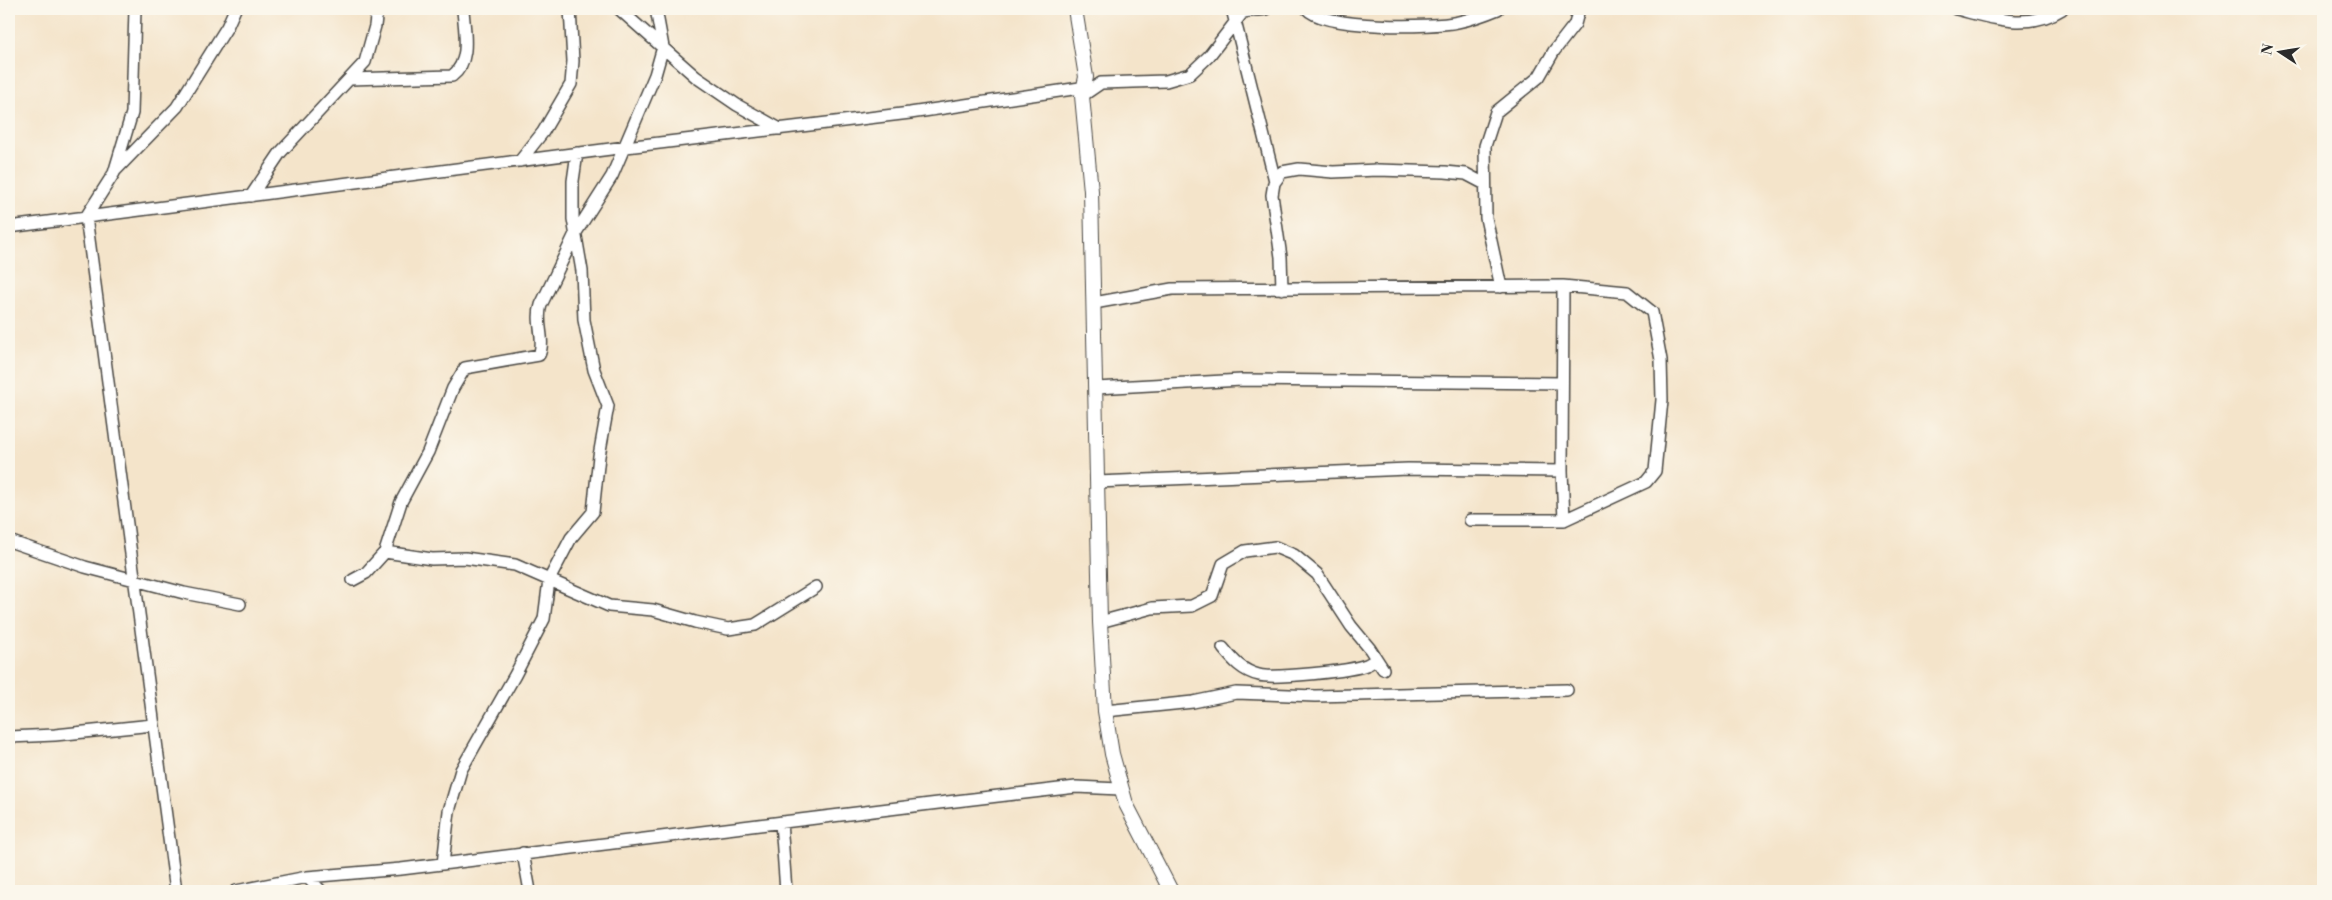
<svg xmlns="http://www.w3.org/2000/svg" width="2332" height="900" font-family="'Libre Bodoni',serif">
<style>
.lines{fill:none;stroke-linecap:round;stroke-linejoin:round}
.minor-casing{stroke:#494743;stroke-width:14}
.major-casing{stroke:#494743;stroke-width:16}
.minor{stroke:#fff;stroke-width:11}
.major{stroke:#fff;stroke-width:14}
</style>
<rect width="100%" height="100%" fill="#fbf7ec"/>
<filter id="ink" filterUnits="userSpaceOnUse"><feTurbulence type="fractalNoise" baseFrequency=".02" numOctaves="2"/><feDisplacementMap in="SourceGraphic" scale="10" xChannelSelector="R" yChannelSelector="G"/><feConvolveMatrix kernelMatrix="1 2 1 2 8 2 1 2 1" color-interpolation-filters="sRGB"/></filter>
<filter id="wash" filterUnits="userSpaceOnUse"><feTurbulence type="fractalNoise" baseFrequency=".0096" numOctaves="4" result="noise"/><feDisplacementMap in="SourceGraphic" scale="20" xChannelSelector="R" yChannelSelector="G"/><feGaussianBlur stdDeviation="1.12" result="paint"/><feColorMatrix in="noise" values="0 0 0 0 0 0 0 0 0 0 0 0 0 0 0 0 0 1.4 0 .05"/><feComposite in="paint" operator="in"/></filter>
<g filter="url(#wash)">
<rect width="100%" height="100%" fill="#f4e4ca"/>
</g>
<g filter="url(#ink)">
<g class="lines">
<g class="minor-casing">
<path id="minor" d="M 135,9 L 132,113 L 114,173 L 86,217 L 176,891
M 619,9 L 696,77 L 737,105 L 780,129
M 1232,9 L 1275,181
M 1307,9 C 1324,29 1432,28 1458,22 C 1472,19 1486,14 1498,9
M 1956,9 C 1993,18 2027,31 2062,9
M 350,79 L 452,76 C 472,61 464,30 463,9
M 520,161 L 543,132 L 571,84 L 573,61 L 570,9
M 115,171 L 177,107 L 227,27 L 235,9
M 251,196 L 280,153 L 365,62 L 375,26 L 377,9
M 9,227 L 626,147 L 910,113 L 1080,88 L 1082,96 L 1101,83 L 1166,81 L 1190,74 L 1209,56 L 1243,12 L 1266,9
M 1501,287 L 1486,218 L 1485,146 L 1496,112 L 1539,77 L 1554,51 L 1575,24 L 1579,9
M 1282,289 L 1281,257 L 1272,195 L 1274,183 L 1282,172 L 1299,169 L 1333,172 L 1377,170 L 1445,172 L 1466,174 L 1485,184
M 1094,303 L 1172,289 L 1563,286 L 1627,292 L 1652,312 L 1661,360 L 1662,400 L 1655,471 L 1646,482 L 1564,520 L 1470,520
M 1096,388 L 1242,380 L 1562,383
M 1562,471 L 1563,286
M 1097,482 L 1408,469 L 1562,471 L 1564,520
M 9,541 L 85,567 L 184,593 L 240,604
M 385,552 L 432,559 L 465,558 L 515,565 L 609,606 L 653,610 L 695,622 L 728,629 L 755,625 L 816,587
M 353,580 L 366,573 L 385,552 L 401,502 L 428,452 L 453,388 L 465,368 L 539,355 C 546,340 535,322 541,305 L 575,234 L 612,176 L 655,75 L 663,47 L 656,9
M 1100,622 L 1152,608 L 1192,606 L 1212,596 L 1223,564 L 1245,551 L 1275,547 L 1294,555 L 1317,574 L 1351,626 L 1370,649 L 1383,669
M 1223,648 C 1233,660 1242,671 1259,675 C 1273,679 1352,671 1366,665 C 1370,664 1373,661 1376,659
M 1105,711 L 1193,702 L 1236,693 L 1315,696 L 1567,690
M 9,737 L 55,735 L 153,725
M 781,822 L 786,891
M 523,853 L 530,891
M 443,864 L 449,811 L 461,770 L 515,675 L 544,619 L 549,580 L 571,538 L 593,512 L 599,456 L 608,406 L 594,370 L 584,320 L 582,271 L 573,219 L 573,181 L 577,153
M 307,877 L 321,891
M 236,891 L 307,877 L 401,869 L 930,804 L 1076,787 L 1120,789"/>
</g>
<g class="major-casing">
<path id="major" d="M 1075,9 L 1086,77 L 1082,96 L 1091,191 L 1100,622 L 1105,711 L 1112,754 L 1126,804 L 1171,891"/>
</g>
<use href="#minor" class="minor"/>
<use href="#major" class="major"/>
</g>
</g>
<rect width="2332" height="900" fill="none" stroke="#fbf7ec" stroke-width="30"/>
<g transform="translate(2280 52) rotate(282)" stroke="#fbf7ec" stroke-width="4" paint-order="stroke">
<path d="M0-4L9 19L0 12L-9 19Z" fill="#2b2b2b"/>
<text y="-8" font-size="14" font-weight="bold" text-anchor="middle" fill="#2b2b2b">N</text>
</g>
</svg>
